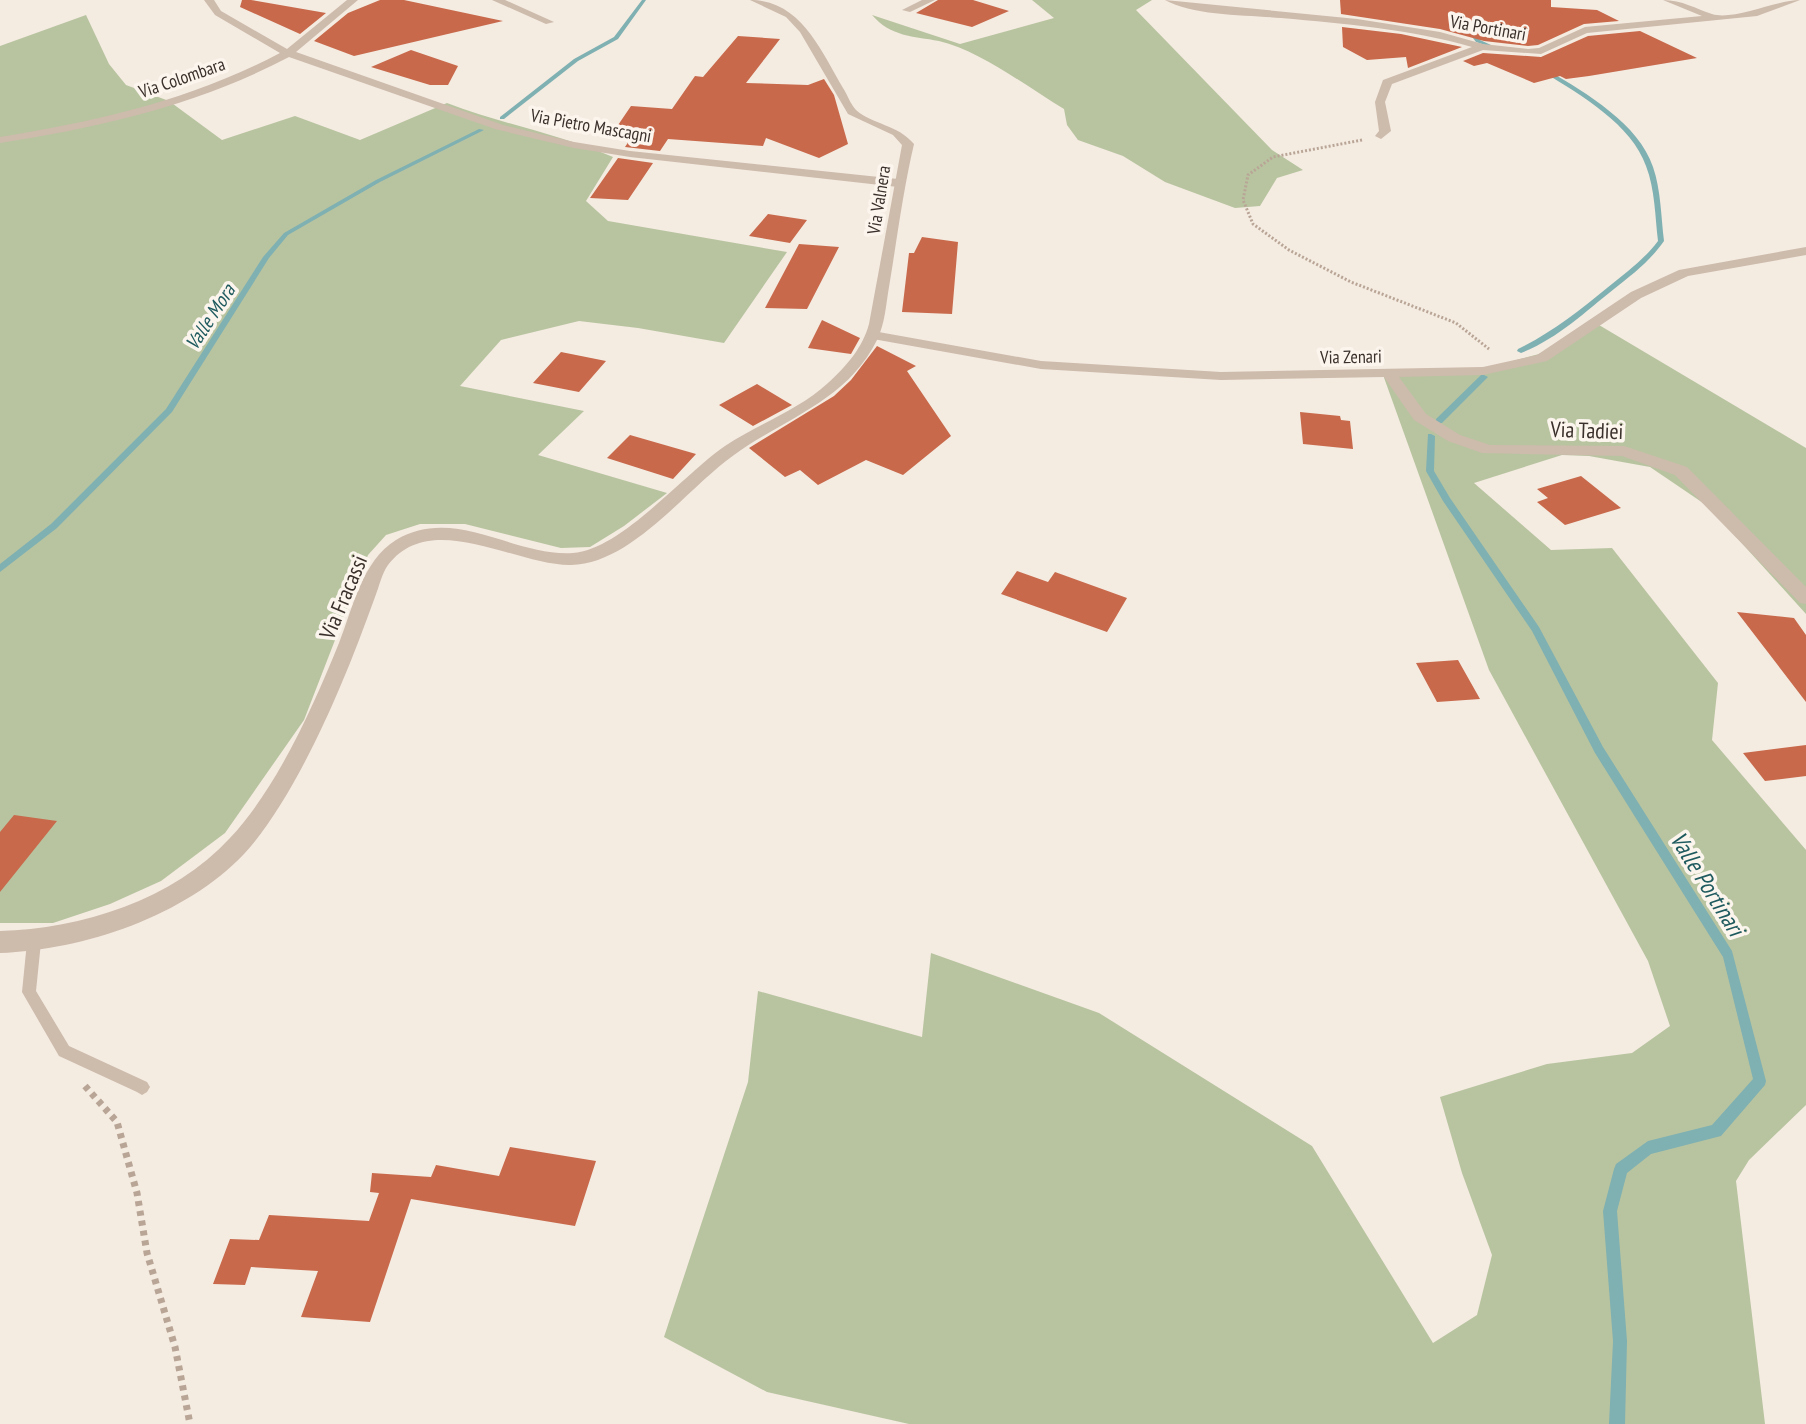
<svg xmlns="http://www.w3.org/2000/svg" width="1806" height="1424" font-family="'PT Sans Narrow',sans-serif">
<style>
.green{fill:#b8c4a0}
.lines{fill:none;stroke-linecap:round;stroke-linejoin:round}
.stream{fill:#7fb0b2;fill-rule:evenodd}
.building{fill:#c8694b}
.path-far1{stroke:#b9a596;stroke-width:3;stroke-dasharray:2 2;stroke-linecap:butt}
.path{stroke:#b9a596;stroke-width:7;stroke-dasharray:5 5;stroke-linecap:butt}
.service{fill:#cdbbac;fill-rule:evenodd}
.minor{fill:#cdbbac;fill-rule:evenodd}
.tertiary{fill:#cdbbac;fill-rule:evenodd}
.labels{text-anchor:middle;stroke-width:7;stroke-linejoin:round;paint-order:stroke}
.far-street-label{font-size:18px;fill:#3b302b;stroke:#fbf5ee}
.far-water-label{font-size:20px;font-style:italic;fill:#1f5a5e;stroke:#fbf5ee}
.street-label{font-size:22px;fill:#3b302b;stroke:#fbf5ee}
.water-label{font-size:24px;font-style:italic;fill:#1f5a5e;stroke:#fbf5ee}
</style>
<rect width="100%" height="100%" fill="#f4ebe1"/>
<path class="green" d="M 1032,0 L 1152,0 L 1136,10 L 1272,150 L 1303,170 L 1277,178 L 1260,206 L 1235,208 L 1165,182 L 1123,156 L 1078,140 L 1067,125 L 1064,109 C 1027,87 981,51 939,41 C 913,36 891,37 872,15 L 960,44 L 1054,18 Z
M 86,15 L 109,64 L 126,85 L 169,101 L 222,140 L 295,116 L 360,140 L 447,103 C 502,124 559,134 613,157 L 586,201 L 608,221 L 787,252 L 724,343 L 638,328 L 579,321 L 501,340 L 460,386 L 584,411 L 538,455 L 667,493 L 624,526 L 590,547 L 561,548 L 465,524 L 420,524 L 386,535 L 368,555 L 304,720 L 225,833 L 161,881 L 110,904 L 53,923 L 0,923 L 0,46 Z
M 1599,325 L 1806,448 L 1806,614 L 1709,507 L 1650,467 L 1589,456 L 1562,455 L 1474,483 L 1551,550 L 1612,548 L 1718,683 L 1712,740 L 1806,850 L 1806,1105 L 1749,1160 L 1736,1181 L 1765,1424 L 909,1424 L 767,1392 L 664,1337 L 748,1082 L 758,991 L 922,1037 L 931,953 L 1099,1013 L 1312,1146 L 1433,1343 L 1477,1315 L 1492,1255 L 1462,1173 L 1440,1097 L 1547,1064 L 1632,1053 L 1670,1026 L 1648,961 L 1489,670 L 1382,372 L 1479,370 L 1539,354 Z"/>
<g class="lines">
<path class="stream" d="M 642,0 L 646,0 L 618,39 L 578,61 L 504,119 L 500,119 L 500,117 L 574,59 L 614,37 Z
M 1467,30 L 1471,30 L 1480,40 L 1491,45 L 1491,47 L 1476,42 Z
M 1545,71 L 1549,71 C 1586,93 1639,124 1653,167 C 1661,190 1661,217 1664,241 C 1650,261 1633,274 1614,289 C 1585,312 1557,339 1521,353 L 1517,351 L 1518,349 C 1551,333 1579,311 1607,288 C 1625,273 1644,260 1658,241 C 1655,216 1655,189 1646,166 C 1632,125 1581,95 1545,73 Z
M 479,129 L 484,130 L 380,182 L 288,235 L 269,258 L 172,412 L 57,528 L 0,572 L 0,564 L 51,524 L 166,409 L 263,257 L 284,233 L 376,180 Z
M 1481,375 L 1484,375 L 1488,377 L 1442,423 L 1436,423 L 1436,419 Z
M 1428,434 L 1431,434 L 1435,436 L 1434,471 L 1450,498 L 1539,627 L 1603,747 L 1732,951 L 1766,1081 L 1765,1085 L 1721,1136 L 1651,1154 L 1627,1173 L 1617,1211 L 1627,1341 L 1625,1424 L 1609,1424 L 1613,1341 L 1603,1211 L 1614,1169 L 1616,1164 L 1648,1141 L 1712,1125 L 1753,1079 L 1723,957 L 1595,753 L 1532,631 L 1443,501 L 1426,471 Z"/>
</g>
<path class="building" d="M 242,0 L 251,0 L 326,13 L 300,34 L 240,7 Z
M 380,0 L 404,0 L 503,21 L 354,56 L 314,41 L 348,13 Z
M 938,0 L 973,0 L 1009,11 L 972,27 L 916,13 Z
M 1340,0 L 1551,0 L 1551,7 L 1597,10 L 1619,21 L 1584,24 L 1538,45 L 1528,46 L 1484,41 L 1440,29 L 1341,14 Z
M 1342,27 L 1401,34 L 1462,47 L 1408,68 L 1406,57 L 1367,60 L 1343,47 Z
M 1640,31 L 1697,58 L 1589,76 L 1566,79 L 1560,76 L 1534,83 L 1487,63 L 1474,66 L 1463,61 L 1483,53 L 1541,57 L 1588,36 Z
M 738,36 L 780,39 L 746,83 L 808,85 L 824,79 L 834,95 L 848,144 L 819,158 L 766,138 L 763,146 L 668,139 L 660,151 L 625,147 L 635,132 L 614,131 L 631,106 L 672,109 L 695,76 L 703,77 Z
M 411,50 L 458,66 L 448,85 L 430,85 L 371,67 Z
M 618,158 L 653,163 L 628,200 L 590,198 Z
M 768,214 L 807,220 L 790,243 L 749,236 Z
M 922,237 L 958,242 L 952,314 L 902,312 L 909,253 L 914,253 Z
M 799,244 L 839,247 L 807,309 L 765,308 Z
M 822,320 L 860,338 L 851,354 L 808,348 Z
M 877,346 L 916,366 L 907,371 L 951,436 L 903,475 L 866,460 L 818,485 L 800,470 L 785,477 L 749,448 L 834,396 L 851,380 Z
M 561,352 L 606,361 L 579,392 L 533,383 Z
M 757,384 L 792,405 L 753,426 L 719,405 Z
M 1300,412 L 1340,416 L 1341,420 L 1350,421 L 1353,449 L 1303,444 Z
M 630,435 L 696,454 L 673,479 L 607,458 Z
M 1581,476 L 1621,508 L 1565,525 L 1537,502 L 1548,498 L 1537,489 Z
M 1017,571 L 1048,582 L 1055,572 L 1127,598 L 1107,632 L 1001,594 Z
M 1737,612 L 1794,618 L 1806,635 L 1806,702 Z
M 1458,660 L 1480,699 L 1437,702 L 1416,663 Z
M 1806,745 L 1806,776 L 1765,781 L 1743,753 Z
M 14,815 L 57,821 L 0,892 L 0,832 Z
M 510,1147 L 596,1161 L 575,1226 L 411,1199 L 370,1322 L 301,1317 L 318,1271 L 251,1267 L 245,1285 L 213,1284 L 230,1239 L 259,1240 L 269,1215 L 369,1221 L 379,1193 L 370,1192 L 372,1173 L 431,1177 L 436,1165 L 499,1176 Z"/>
<g class="lines">
<path class="path-far1" d="M 1362,140 L 1273,157 L 1248,175 L 1243,200 L 1253,224 L 1289,250 L 1351,282 L 1456,323 L 1489,349"/>
<path class="path" d="M 85,1086 L 117,1122 L 137,1193 L 147,1253 L 175,1347 L 190,1424"/>
<path class="service" d="M 34,936 L 39,938 L 41,942 L 36,991 L 69,1046 L 147,1082 L 150,1087 L 147,1092 L 142,1095 L 137,1092 L 59,1056 L 22,992 L 27,942 L 29,938 Z"/>
<path class="minor" d="M 204,0 L 214,0 L 221,11 L 287,49 L 347,0 L 358,0 L 296,52 L 503,125 L 574,142 L 630,151 L 898,179 L 904,183 L 898,187 L 630,157 L 574,148 L 495,129 L 289,57 C 198,105 101,127 0,143 L 0,137 C 98,121 191,100 280,53 L 215,15 Z
M 492,0 L 505,0 L 554,22 L 546,24 Z
M 922,0 L 935,0 L 910,12 L 902,10 Z
M 1165,0 L 1357,19 L 1440,32 L 1483,44 L 1528,49 L 1539,48 L 1585,27 L 1702,16 L 1663,0 C 1682,0 1696,9 1712,14 C 1733,21 1776,0 1800,0 L 1757,16 L 1587,33 L 1541,54 L 1483,50 L 1392,84 L 1385,102 L 1391,131 L 1381,139 L 1375,136 L 1379,131 L 1375,102 L 1383,80 L 1472,47 C 1410,29 1346,24 1281,18 C 1248,15 1193,16 1165,0 Z
M 1806,247 L 1806,255 L 1688,276 L 1641,298 L 1547,361 L 1483,375 L 1399,377 L 1426,414 L 1460,435 L 1490,445 L 1624,446 L 1687,467 L 1806,587 L 1806,604 L 1800,603 L 1675,475 L 1622,456 L 1482,453 L 1448,441 L 1414,420 L 1384,377 L 1221,380 L 1041,369 L 873,339 L 866,335 L 873,331 L 1041,361 L 1221,372 L 1483,367 L 1537,355 L 1631,292 L 1679,270 Z"/>
<path class="tertiary" d="M 750,0 C 801,0 821,51 843,88 C 847,94 851,105 856,110 C 873,125 897,124 914,144 C 903,191 897,239 889,287 C 886,304 885,324 877,340 C 847,401 785,418 734,455 C 687,488 632,564 571,565 C 516,566 431,508 388,565 C 382,573 379,587 375,597 C 364,627 353,657 340,687 C 318,739 282,813 244,854 C 185,916 84,950 0,953 L 0,931 C 81,929 173,900 230,838 C 277,788 313,707 339,643 C 353,608 362,561 396,540 C 455,505 513,557 573,553 C 621,550 685,473 725,446 C 758,424 799,410 828,383 C 846,367 863,347 869,324 L 902,145 L 893,135 L 848,114 L 800,32 L 786,17 Z"/>
</g>
<g class="labels">
<g class="far-street-label">
<text transform="translate(1488 28) rotate(10)" y="6">Via Portinari</text>
<text transform="translate(182 78) rotate(-19)" y="6">Via Colombara</text>
<text transform="translate(591 126) rotate(10)" y="6">Via Pietro Mascagni</text>
<text transform="translate(879 200) rotate(-81)" y="6">Via Valnera</text>
<text transform="translate(1351 357) rotate(-1)" y="6">Via Zenari</text>
</g>
<g class="far-water-label">
<text transform="translate(210 317) rotate(-57)" y="7">Valle Mora</text>
</g>
<g class="street-label">
<text transform="translate(1587 430) rotate(2)" y="8">Via Tadiei</text>
<text transform="translate(343 597) rotate(-67)" y="8">Via Fracassi</text>
</g>
<g class="water-label">
<text transform="translate(1707 884) rotate(58)" y="8">Valle Portinari</text>
</g>
</g>
</svg>
